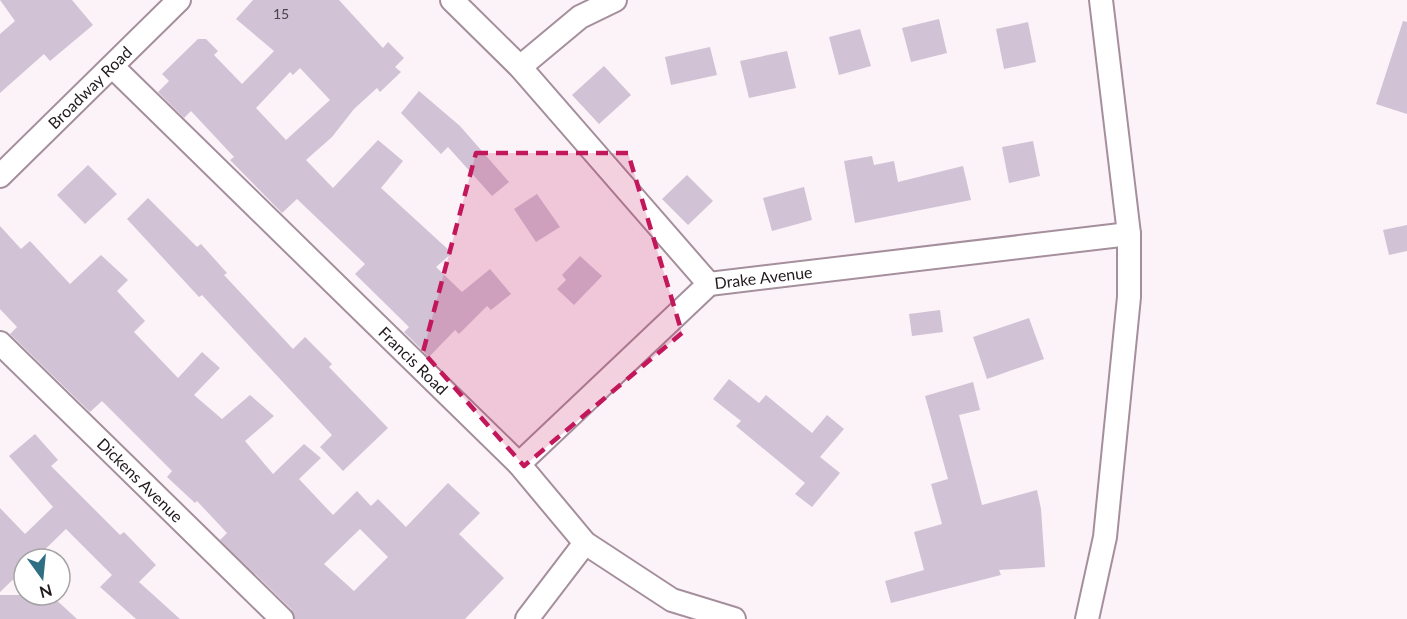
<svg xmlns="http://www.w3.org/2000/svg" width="1407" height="619" font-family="Lato,sans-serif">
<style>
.building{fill:#d1c2d6;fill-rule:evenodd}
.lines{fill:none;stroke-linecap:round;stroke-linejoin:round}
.minor-casing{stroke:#a58f9c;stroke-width:26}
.minor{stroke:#fff;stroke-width:22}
.marked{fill:#c2185b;fill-opacity:0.2;stroke:#c2185b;stroke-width:4.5;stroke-dasharray:12 8;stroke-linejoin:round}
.labels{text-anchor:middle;stroke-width:5;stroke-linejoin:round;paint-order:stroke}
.number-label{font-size:14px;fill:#4d434c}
.street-label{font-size:16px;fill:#21191e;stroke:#fff}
</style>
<rect width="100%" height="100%" fill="#fcf3f8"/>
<path class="building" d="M 0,0 L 72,0 L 93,25 L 50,61 L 44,54 L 0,93 L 0,34 L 15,21 Z
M 253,0 L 339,0 L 383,48 L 388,42 L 404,58 L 395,67 L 401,72 L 380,92 L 377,88 L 354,109 L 332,137 L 306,160 L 333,188 L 378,140 L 403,161 L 381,188 L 452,253 L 436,267 L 462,292 L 490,269 L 511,294 L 491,310 L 487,306 L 459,334 L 455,330 L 429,357 L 404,332 L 409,327 L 355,274 L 365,264 L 297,199 L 282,213 L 230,160 L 234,157 L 191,111 L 184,118 L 158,92 L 169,81 L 162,74 L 198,39 L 206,39 L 218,51 L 214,55 L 242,84 L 274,51 L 236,19 ZM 300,68 L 330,100 L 286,140 L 256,108 L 290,72 L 293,75 Z
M 939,19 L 947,53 L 911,62 L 902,28 Z
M 1403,21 L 1407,22 L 1407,114 L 1376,104 Z
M 1028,22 L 1036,62 L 1004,69 L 996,29 Z
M 860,29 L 871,66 L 839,75 L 829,37 Z
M 710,47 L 717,75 L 671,85 L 665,57 Z
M 787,51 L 796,88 L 749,98 L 740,61 Z
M 604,66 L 631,95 L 599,124 L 572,95 Z
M 419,91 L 460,126 L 509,182 L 492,196 L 448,147 L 441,154 L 401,113 Z
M 1033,141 L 1040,176 L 1009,183 L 1002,147 Z
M 872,156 L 874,165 L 894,161 L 898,182 L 963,166 L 971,200 L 855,223 L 844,161 Z
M 88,165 L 117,194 L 85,224 L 57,195 Z
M 687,175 L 713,201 L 688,225 L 662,199 Z
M 804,187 L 812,220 L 772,231 L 763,198 Z
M 537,194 L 560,227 L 536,242 L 514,209 Z
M 148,198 L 197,247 L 201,244 L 227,273 L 224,275 L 293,349 L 305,337 L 332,364 L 329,367 L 388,428 L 343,471 L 320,447 L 332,435 L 202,295 L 199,297 L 127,219 Z
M 1407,225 L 1407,251 L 1389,255 L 1383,230 Z
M 0,226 L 21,249 L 30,241 L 70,284 L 101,255 L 128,280 L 117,291 L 145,321 L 134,332 L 178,378 L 202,352 L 220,368 L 194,395 L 222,419 L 250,395 L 274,416 L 245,441 L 273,474 L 304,444 L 321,458 L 299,479 L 333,515 L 357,491 L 371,506 L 378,499 L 406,527 L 448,483 L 480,513 L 459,534 L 504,578 L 465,619 L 295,619 L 291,609 L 220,540 L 227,533 L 197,501 L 195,503 L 167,477 L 172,471 L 102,401 L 90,412 L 10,334 L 17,327 L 0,309 ZM 360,529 L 388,557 L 354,591 L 324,564 Z
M 580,256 L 602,276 L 574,305 L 557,289 L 566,280 L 562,275 Z
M 940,310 L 943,332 L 912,336 L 909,314 Z
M 1029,318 L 1044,359 L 987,379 L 973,337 Z
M 729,379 L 759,403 L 766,395 L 812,433 L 827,415 L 844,429 L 820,457 L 840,473 L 812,507 L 795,494 L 805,483 L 736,426 L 741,421 L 713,399 Z
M 973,382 L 980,410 L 959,415 L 982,505 L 1037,490 L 1041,509 L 1045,567 L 999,570 L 1001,575 L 891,603 L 885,581 L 924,570 L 914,532 L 942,524 L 931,484 L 948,479 L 925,396 Z
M 35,434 L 58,460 L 51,466 L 120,535 L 124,532 L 156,565 L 139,582 L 180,619 L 136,619 L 100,587 L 112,575 L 66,529 L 35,559 L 24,559 L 24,569 L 0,592 L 0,508 L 25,534 L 53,507 L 9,456 Z
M 0,595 L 51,595 L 77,619 L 0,619 Z"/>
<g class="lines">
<g class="minor-casing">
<g id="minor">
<path id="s1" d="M 452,0 L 520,67 L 709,284 L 1129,234"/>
<path id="s2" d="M 113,67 L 519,464 L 585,543 L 672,600 L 734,619"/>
<path d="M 520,67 L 580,17 L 615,0"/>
<path id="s3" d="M 0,176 L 179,0"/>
<path id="s4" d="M 0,343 L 282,619"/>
<path d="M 519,464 L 709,284"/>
<path d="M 527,619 L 585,543"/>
<path d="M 1087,619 L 1105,537 L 1129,297 L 1129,234 L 1101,0"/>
</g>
</g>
<use href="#minor" class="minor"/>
</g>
<path class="marked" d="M 476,153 L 628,153 L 682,333 L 524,466 L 423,352 Z"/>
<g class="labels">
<g class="number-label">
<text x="281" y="19">15</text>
</g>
<g class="street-label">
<text dy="6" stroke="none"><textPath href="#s3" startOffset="126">Broadway Road</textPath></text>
<text dy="6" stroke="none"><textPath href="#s1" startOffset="438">Drake Avenue</textPath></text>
<text dy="6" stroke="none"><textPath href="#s2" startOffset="420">Francis Road</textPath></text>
<text dy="6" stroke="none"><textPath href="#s4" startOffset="196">Dickens Avenue</textPath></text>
</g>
</g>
<g transform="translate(42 577) rotate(165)"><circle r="28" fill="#ffffff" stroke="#a6a3a5" stroke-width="1.5"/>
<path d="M0-4.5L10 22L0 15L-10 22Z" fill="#2f6f83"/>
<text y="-9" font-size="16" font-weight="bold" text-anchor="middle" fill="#21191e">N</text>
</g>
</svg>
